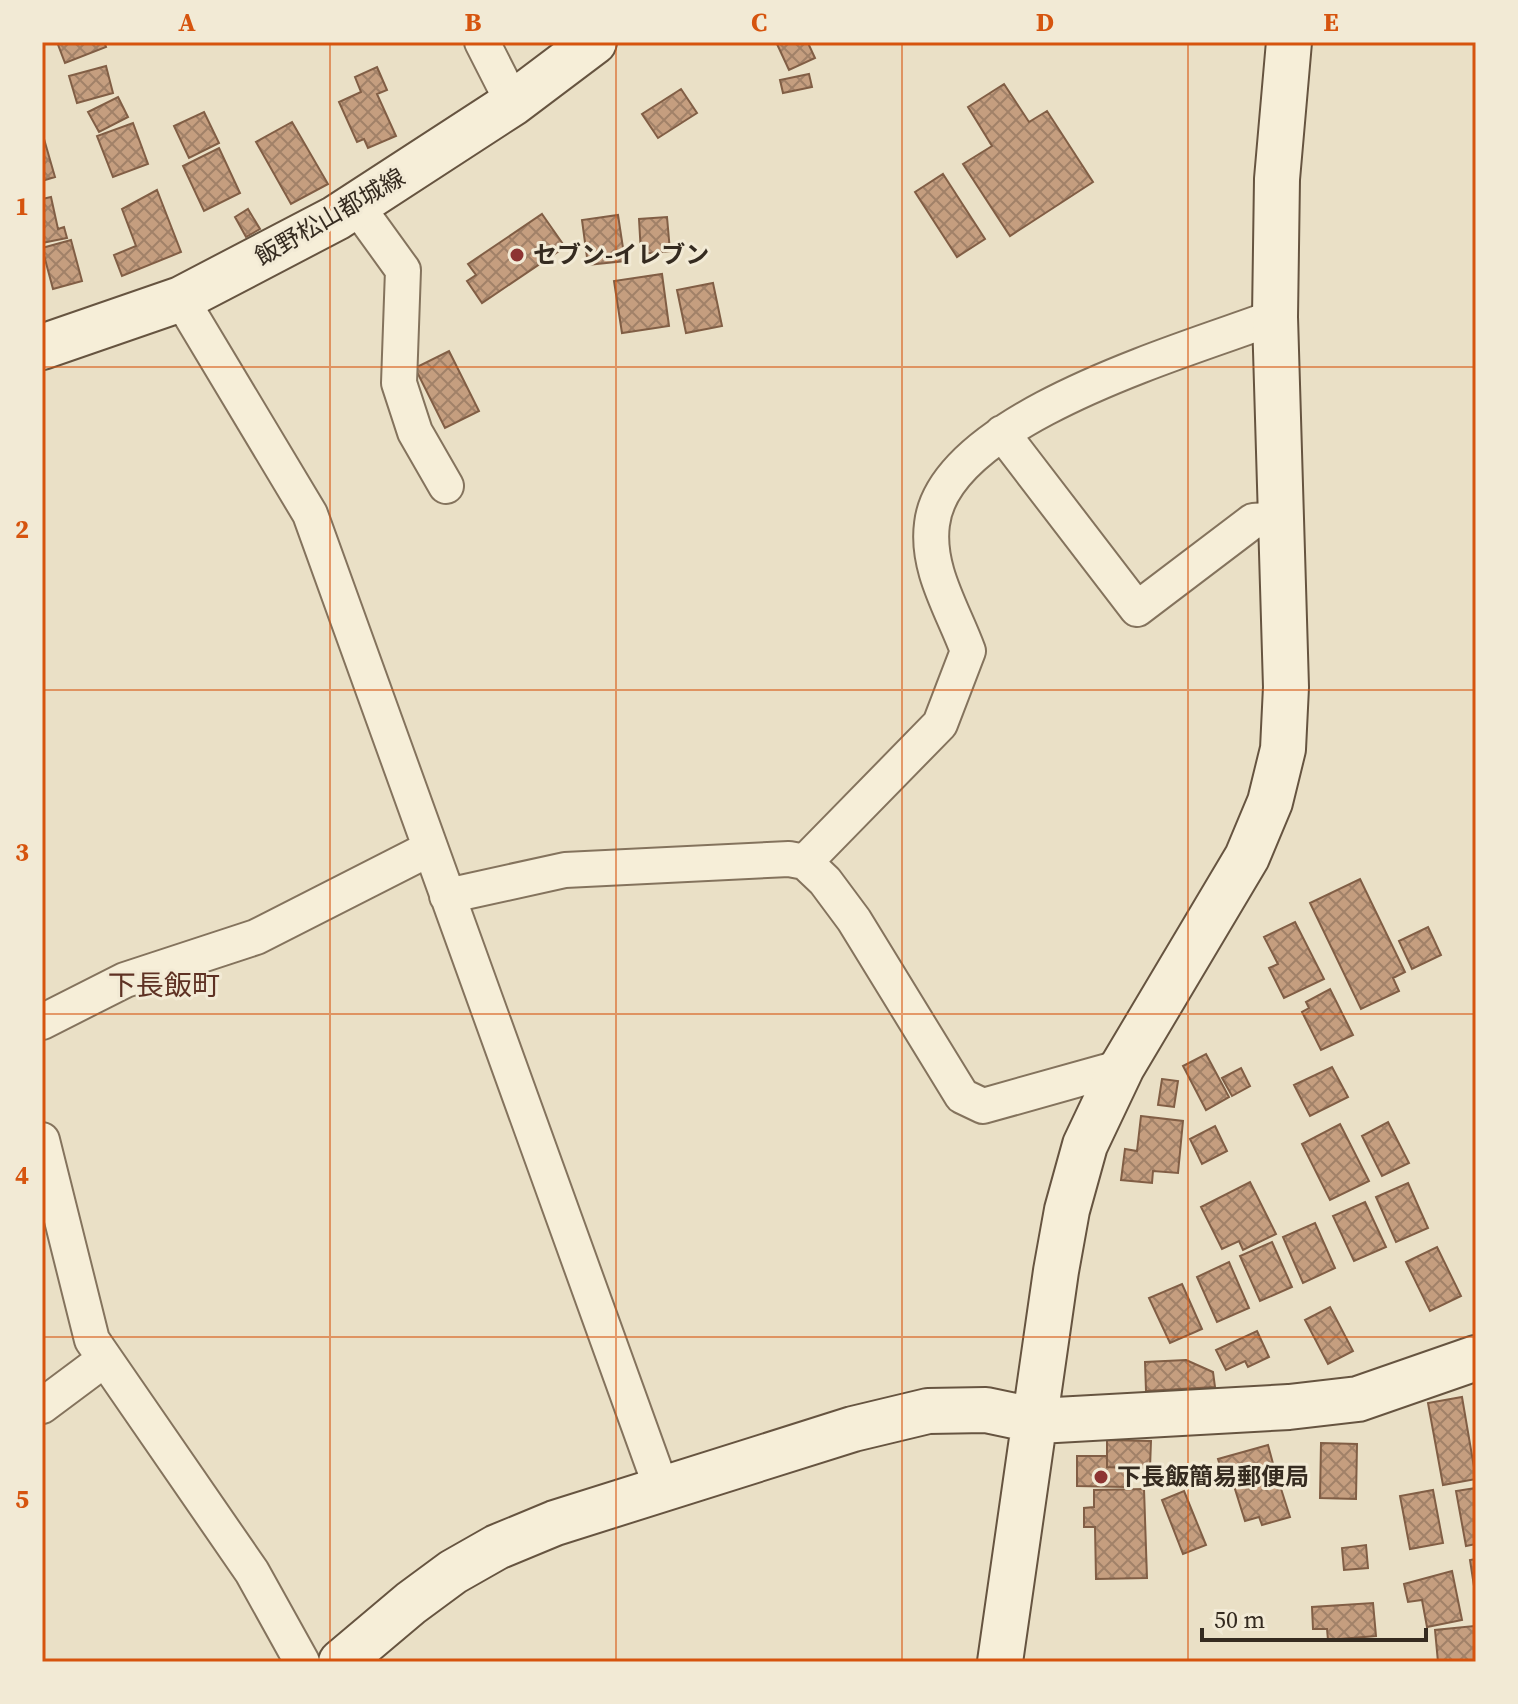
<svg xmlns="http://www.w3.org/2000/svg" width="1518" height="1704" font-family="'Source Serif 4','Noto Sans JP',serif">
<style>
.building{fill:url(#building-cross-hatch);stroke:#815e45;stroke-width:2}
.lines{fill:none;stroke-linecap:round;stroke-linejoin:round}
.street-casing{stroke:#84735d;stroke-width:38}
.secondary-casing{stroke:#665440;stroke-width:48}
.street{stroke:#f6eed8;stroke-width:34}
.secondary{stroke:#f6eed8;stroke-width:44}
.grid{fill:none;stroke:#d6540e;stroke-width:2;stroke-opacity:0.55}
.poi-dot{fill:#8d3432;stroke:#f2ead5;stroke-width:3}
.labels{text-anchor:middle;stroke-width:6;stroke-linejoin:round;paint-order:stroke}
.street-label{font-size:24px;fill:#352b20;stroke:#f2ead5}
.poi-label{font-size:24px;font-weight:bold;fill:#352b20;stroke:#f2ead5;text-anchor:start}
.quarter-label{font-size:28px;fill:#5e3123;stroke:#f2ead5}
.neatline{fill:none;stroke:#d6540e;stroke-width:3}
.grid-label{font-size:26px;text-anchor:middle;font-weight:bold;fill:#d6540e}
</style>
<defs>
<pattern id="building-cross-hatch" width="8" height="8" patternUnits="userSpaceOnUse" patternTransform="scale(2)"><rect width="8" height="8" fill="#c59e7f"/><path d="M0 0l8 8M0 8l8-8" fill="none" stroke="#a18168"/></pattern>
</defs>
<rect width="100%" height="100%" fill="#eae0c6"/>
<path class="building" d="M 57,42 L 104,42 L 106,47 L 65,63 Z
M 780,42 L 811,42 L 808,43 L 815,58 L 789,70 L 777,44 Z
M 106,66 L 113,93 L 77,103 L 69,76 Z
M 377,67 L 387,90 L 377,94 L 396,136 L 368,148 L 364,139 L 357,142 L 339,102 L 361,92 L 355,77 Z
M 809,74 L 812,87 L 783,93 L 780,80 Z
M 1004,84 L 1029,122 L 1047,111 L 1093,182 L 1010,236 L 963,164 L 992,146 L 968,107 Z
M 681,89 L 697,113 L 658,138 L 642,114 Z
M 118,97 L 128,117 L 99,132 L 88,112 Z
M 204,112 L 219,143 L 189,158 L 174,126 Z
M 292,122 L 328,184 L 291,204 L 256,142 Z
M 133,123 L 148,164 L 113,177 L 97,136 Z
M 42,132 L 55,177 L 42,181 Z
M 219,148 L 240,193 L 204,211 L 183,166 Z
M 943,174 L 985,239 L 957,257 L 915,192 Z
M 157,190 L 181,252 L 122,276 L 114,255 L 136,246 L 122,209 Z
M 51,197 L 58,229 L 64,227 L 67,238 L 42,243 L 42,199 Z
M 248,209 L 260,229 L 246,237 L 235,217 Z
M 542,214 L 565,247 L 482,303 L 467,281 L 476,275 L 468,264 Z
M 618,215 L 625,261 L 588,265 L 582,220 Z
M 667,217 L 670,251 L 641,254 L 639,219 Z
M 71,240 L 82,281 L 53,289 L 42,248 Z
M 662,274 L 669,326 L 622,333 L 614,281 Z
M 713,283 L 722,326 L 686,333 L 677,290 Z
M 449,351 L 479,411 L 445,428 L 415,368 Z
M 1360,879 L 1405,972 L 1393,978 L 1399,991 L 1361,1009 L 1310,903 Z
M 1295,922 L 1324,979 L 1284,998 L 1269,968 L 1278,964 L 1264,937 Z
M 1428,927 L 1441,955 L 1412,969 L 1399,941 Z
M 1330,989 L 1353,1035 L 1321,1050 L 1302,1012 L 1309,1008 L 1306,1002 Z
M 1206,1054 L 1229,1097 L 1206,1110 L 1183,1066 Z
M 1332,1067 L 1348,1097 L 1310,1116 L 1294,1085 Z
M 1241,1068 L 1250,1086 L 1232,1096 L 1222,1078 Z
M 1162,1079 L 1178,1081 L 1174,1107 L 1158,1105 Z
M 1141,1116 L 1183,1121 L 1178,1173 L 1153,1171 L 1152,1183 L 1121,1180 L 1125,1149 L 1137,1151 Z
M 1388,1122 L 1409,1163 L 1382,1176 L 1362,1136 Z
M 1340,1124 L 1369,1181 L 1330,1200 L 1302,1144 Z
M 1215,1126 L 1227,1151 L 1202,1164 L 1190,1139 Z
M 1250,1182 L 1276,1234 L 1243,1250 L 1239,1241 L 1222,1249 L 1201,1207 Z
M 1408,1183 L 1428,1228 L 1396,1242 L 1376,1197 Z
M 1365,1202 L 1386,1247 L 1354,1261 L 1333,1216 Z
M 1315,1223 L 1335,1268 L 1303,1283 L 1283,1237 Z
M 1272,1242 L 1292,1287 L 1260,1301 L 1240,1256 Z
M 1437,1247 L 1461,1296 L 1430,1311 L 1406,1262 Z
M 1229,1262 L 1249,1308 L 1217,1322 L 1197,1277 Z
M 1182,1284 L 1202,1329 L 1170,1343 L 1149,1298 Z
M 1330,1307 L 1353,1351 L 1328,1364 L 1305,1320 Z
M 1257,1331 L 1269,1357 L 1248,1367 L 1245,1361 L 1226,1370 L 1216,1350 Z
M 1186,1360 L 1213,1372 L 1215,1387 L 1146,1391 L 1145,1362 Z
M 1462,1397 L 1476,1479 L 1443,1485 L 1428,1403 Z
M 1107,1440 L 1151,1441 L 1150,1468 L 1107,1467 Z
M 1321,1443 L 1357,1444 L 1356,1499 L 1320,1498 Z
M 1268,1445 L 1275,1471 L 1226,1485 L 1218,1459 Z
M 1077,1456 L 1107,1456 L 1107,1467 L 1125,1468 L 1125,1487 L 1077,1486 Z
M 1276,1473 L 1290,1517 L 1262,1525 L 1259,1517 L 1245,1521 L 1234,1486 Z
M 1476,1488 L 1476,1544 L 1466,1546 L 1456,1491 Z
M 1144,1489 L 1147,1578 L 1096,1579 L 1095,1527 L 1084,1527 L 1084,1508 L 1094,1507 L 1094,1490 Z
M 1433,1490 L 1443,1543 L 1410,1549 L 1400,1496 Z
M 1184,1491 L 1206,1545 L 1183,1554 L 1162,1500 Z
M 1366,1545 L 1368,1568 L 1344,1570 L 1342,1548 Z
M 1476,1559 L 1476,1599 L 1470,1560 Z
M 1452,1571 L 1462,1620 L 1427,1627 L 1422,1600 L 1408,1602 L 1404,1584 Z
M 1373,1603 L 1376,1636 L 1328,1640 L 1327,1629 L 1313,1629 L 1312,1607 Z
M 1474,1626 L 1476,1662 L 1438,1662 L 1435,1630 Z"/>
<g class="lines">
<g class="street-casing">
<path id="street" d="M 482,42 L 513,103
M 356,205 L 403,270 L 399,383 L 415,432 L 446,486
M 181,299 L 310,514 L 661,1487
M 1002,433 L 1137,609 L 1253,521 L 1281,519
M 805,862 L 940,724 L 968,651 C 953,610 926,569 932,524 C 944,418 1188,350 1275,317
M 447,896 L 565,870 L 789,859 L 805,862 L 825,881 L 854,920 L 962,1096 L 983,1106 L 1122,1067
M 42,1022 L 125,980 L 256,937 L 429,849
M 42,1140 L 92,1340 L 252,1572 L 302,1662
M 42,1406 L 105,1359"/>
</g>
<g class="secondary-casing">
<path id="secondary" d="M 42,347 L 181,299 L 336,218 L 513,103 L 594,42
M 341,1662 L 411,1603 L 453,1572 L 497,1547 L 555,1523 L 853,1429 L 928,1411 L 986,1410 L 1038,1421 L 1289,1407 L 1358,1399 L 1476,1358
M 1000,1662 L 1056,1271 L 1067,1210 L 1085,1145 L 1122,1067 L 1247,857 L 1270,802 L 1283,749 L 1286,687 L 1275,317 L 1277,179 L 1289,42"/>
</g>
<use href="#street" class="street"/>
<use href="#secondary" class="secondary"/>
</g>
<path class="grid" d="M 330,42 L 330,1662M 616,42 L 616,1662M 902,42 L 902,1662M 1188,42 L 1188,1662M 42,367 L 1476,367M 42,690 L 1476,690M 42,1014 L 1476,1014M 42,1337 L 1476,1337"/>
<g class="poi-dot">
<circle cx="517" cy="255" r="8"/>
<circle cx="1101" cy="1477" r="8"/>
</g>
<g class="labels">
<g class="street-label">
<text transform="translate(330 217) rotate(-30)" y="8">飯野松山都城線</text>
</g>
<g class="poi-label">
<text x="533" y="263">セブン-イレブン</text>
<text x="1117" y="1485">下長飯簡易郵便局</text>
</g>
<g class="quarter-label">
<text x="164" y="995">下長飯町</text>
</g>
</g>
<rect width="1518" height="1704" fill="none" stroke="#f2ead5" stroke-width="88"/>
<path d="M1202 1628v12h224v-12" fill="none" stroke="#352b20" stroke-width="4"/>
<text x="1214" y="1628" font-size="24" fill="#352b20" stroke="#f2ead5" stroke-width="6" paint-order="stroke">50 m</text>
<rect x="44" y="44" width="1430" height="1616" class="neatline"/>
<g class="grid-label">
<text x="187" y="31">A</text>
<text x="473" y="31">B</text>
<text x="759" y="31">C</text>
<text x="1045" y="31">D</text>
<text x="1331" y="31">E</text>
<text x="22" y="215">1</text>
<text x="22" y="538">2</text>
<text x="22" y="861">3</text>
<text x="22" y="1184">4</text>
<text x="22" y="1508">5</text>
</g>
</svg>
